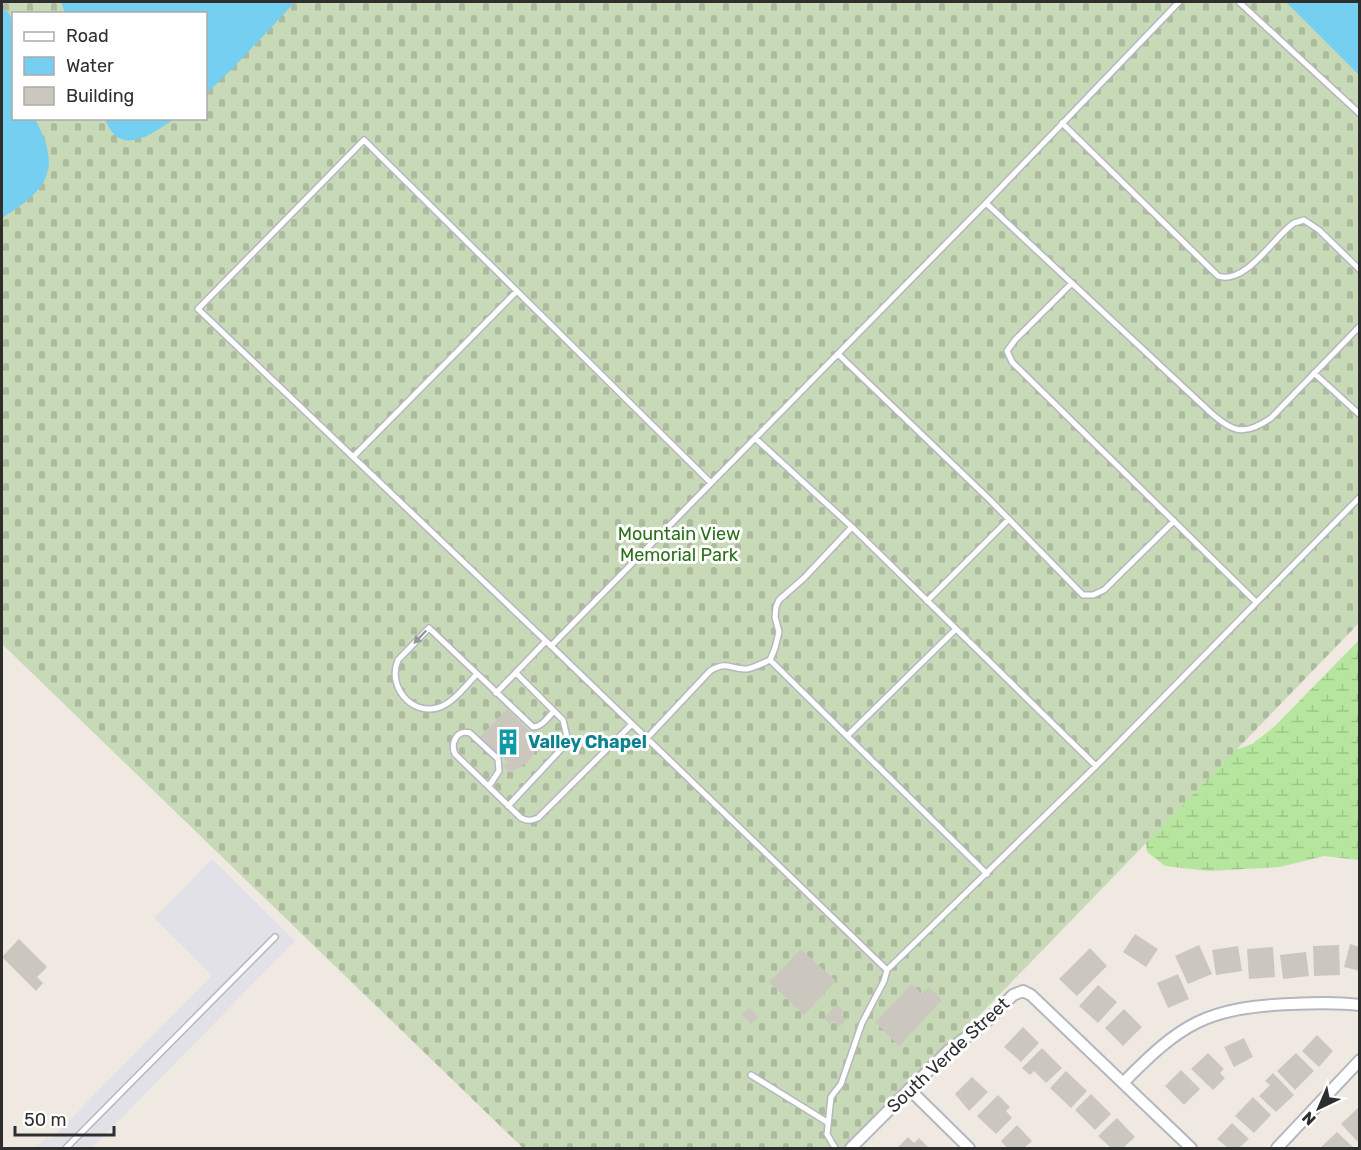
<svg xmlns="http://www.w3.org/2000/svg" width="1361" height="1150" font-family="Rubik,sans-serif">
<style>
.industrial{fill:#e3e1e8}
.wetland{fill:url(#wetland-marsh)}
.cemetery{fill:url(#cemetery-stones);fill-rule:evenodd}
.water{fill:#75cff0}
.building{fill:#cbc7bf}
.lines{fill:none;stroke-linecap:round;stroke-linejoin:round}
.lane-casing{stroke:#b4b7c1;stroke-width:8}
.street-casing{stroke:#b4b7c1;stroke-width:14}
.lane{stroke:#fff;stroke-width:5}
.street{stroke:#fff;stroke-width:10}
.oneway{fill:#969696}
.labels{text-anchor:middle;stroke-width:6;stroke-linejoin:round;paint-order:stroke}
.park-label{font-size:18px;fill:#2c6e1b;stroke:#fff}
.culture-label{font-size:18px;font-weight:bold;fill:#0d838f;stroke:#fff;text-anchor:start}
.street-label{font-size:18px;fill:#2e2e2e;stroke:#fff}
</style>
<defs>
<pattern id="wetland-marsh" width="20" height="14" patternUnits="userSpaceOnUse" patternTransform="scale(1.5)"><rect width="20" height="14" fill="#b6e59e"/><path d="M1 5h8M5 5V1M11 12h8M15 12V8" fill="none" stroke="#9dc588"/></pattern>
<pattern id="cemetery-stones" width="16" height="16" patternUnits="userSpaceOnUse" patternTransform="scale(1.5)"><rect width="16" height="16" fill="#c8d9b8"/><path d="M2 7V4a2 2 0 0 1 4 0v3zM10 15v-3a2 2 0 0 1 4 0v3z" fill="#acbb9e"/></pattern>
</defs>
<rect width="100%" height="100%" fill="#efe9e1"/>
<path class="industrial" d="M 212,859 L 295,941 L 92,1148 L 35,1148 L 47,1137 L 50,1140 L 212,975 L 154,918 Z"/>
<path class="wetland" d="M 1359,640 L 1359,860 L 1324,856 L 1280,867 L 1208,871 L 1165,866 L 1147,852 L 1143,818 L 1210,759 L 1252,744 L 1274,727 Z"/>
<path class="cemetery" d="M 2,2 L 1359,2 L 1359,623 L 851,1148 L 523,1148 L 2,644 ZM 14,14 L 206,14 L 206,118 L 14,118 Z"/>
<path class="water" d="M 61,2 L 295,2 L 235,66 L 206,94 L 206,14 L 65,13 Z
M 1286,2 L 1359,2 L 1359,75 Z
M 2,9 L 8,12 L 13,21 L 14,118 L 35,119 C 63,170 47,190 2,218 Z
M 105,119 L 105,118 L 174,119 C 151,135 119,158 105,119 Z"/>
<path class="building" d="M 507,709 L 541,743 L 529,761 L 510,773 L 503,766 L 508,762 L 500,754 L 494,760 L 476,741 Z
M 1135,934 L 1158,949 L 1146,967 L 1123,952 Z
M 19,939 L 47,967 L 37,977 L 43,983 L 36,991 L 2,957 Z
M 1350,944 L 1360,947 L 1360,971 L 1344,967 Z
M 1199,945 L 1212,974 L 1188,984 L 1175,956 Z
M 1339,945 L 1340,975 L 1314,976 L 1313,946 Z
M 1238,946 L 1242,971 L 1216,975 L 1212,950 Z
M 1273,947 L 1275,977 L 1249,979 L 1247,949 Z
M 1090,948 L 1107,966 L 1077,996 L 1059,979 Z
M 801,949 L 836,981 L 804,1015 L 769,982 Z
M 1306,952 L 1309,976 L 1283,979 L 1280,955 Z
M 1178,974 L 1189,999 L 1168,1008 L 1157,983 Z
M 912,984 L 922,994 L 929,987 L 942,1000 L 899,1046 L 875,1022 Z
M 1098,985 L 1117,1002 L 1098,1023 L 1079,1006 Z
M 837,1005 L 843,1011 L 840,1014 L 846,1020 L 839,1027 L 833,1021 L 830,1024 L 824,1018 Z
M 749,1008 L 758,1017 L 751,1024 L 742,1015 Z
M 1124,1009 L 1142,1027 L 1123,1046 L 1105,1028 Z
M 1023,1027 L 1039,1043 L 1021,1062 L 1004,1047 Z
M 1317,1035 L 1333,1051 L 1319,1067 L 1302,1051 Z
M 1244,1038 L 1253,1057 L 1234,1067 L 1224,1047 Z
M 1042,1048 L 1062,1068 L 1046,1083 L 1034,1071 L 1030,1075 L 1022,1068 Z
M 1208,1053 L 1224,1069 L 1220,1073 L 1225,1078 L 1213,1090 L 1191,1069 Z
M 1296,1053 L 1314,1071 L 1295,1090 L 1277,1071 Z
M 1181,1070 L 1200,1089 L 1184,1105 L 1165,1086 Z
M 1066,1071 L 1087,1091 L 1071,1108 L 1050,1088 Z
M 1273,1073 L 1294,1095 L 1276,1112 L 1259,1096 L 1270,1085 L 1265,1081 Z
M 972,1077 L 988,1092 L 969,1111 L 955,1094 Z
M 1091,1094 L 1111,1114 L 1095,1130 L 1075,1110 Z
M 998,1095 L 1010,1107 L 1006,1111 L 1012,1118 L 996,1134 L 977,1116 Z
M 1253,1097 L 1271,1115 L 1254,1133 L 1235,1116 Z
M 1360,1106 L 1360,1138 L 1357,1141 L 1341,1124 Z
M 1117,1118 L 1135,1137 L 1123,1148 L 1111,1148 L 1098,1136 Z
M 1232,1123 L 1249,1139 L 1239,1148 L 1228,1148 L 1217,1139 Z
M 1017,1125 L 1032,1141 L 1024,1148 L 1007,1148 L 1001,1141 Z
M 1337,1132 L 1354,1148 L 1320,1148 Z
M 908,1137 L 914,1143 L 919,1138 L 929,1148 L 897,1148 Z"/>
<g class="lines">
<g class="lane-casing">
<path id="lane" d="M 1239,2 L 1360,114
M 1062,123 L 1218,276 C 1244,285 1271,242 1289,227 L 1294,223 L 1304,220 L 1319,230 L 1360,270
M 986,203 L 1210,412 C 1233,433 1245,436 1271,418 L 1360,326
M 1072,283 L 1015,340 L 1007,351 L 1012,362 L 1256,602
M 838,354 L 990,500 L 1083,595 L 1093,595 L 1104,590 L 1174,521
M 1314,373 L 1360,415
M 755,438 L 852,527 L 1096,766
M 353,457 L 517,291
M 711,483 L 364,140 L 198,309 L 546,641 L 887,970 L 1096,766 L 1360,497
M 927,601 L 1009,519
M 551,646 L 986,203 L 1179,2
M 770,660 L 775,648 L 779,632 L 775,617 L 776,607 L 779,600 L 804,578 L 852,527
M 477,674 C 466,685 453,704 437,708 C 410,715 387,685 398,660 L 429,628 L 533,727 C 542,727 548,717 554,711
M 496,693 L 546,641
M 848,735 L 956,629
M 647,738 L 710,671 C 728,660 730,670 747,669 C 754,668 763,663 770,660 L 987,874
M 489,786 L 499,771 L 498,759 L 470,733 C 457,729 450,743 455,754 L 521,818 C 527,821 531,821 538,818 L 632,724
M 508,806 L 565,745 L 567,737 L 563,720 L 516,673
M 751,1075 L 827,1122
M 66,1148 L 275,937
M 835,1148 L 827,1134 L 831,1097 L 841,1084 L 862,1023 L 884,981 L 887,970"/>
</g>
<g class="street-casing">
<path id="street" d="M 1124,1082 C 1182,1023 1206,1008 1290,1004 C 1314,1003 1336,1002 1360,1005
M 909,1089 L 969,1148
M 851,1148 L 949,1050 L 984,1024 L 1013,995 L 1023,991 L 1031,995 L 1191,1148
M 1277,1148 L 1360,1060"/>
</g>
<use href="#lane" class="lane"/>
<use href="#street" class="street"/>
</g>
<defs><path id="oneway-solid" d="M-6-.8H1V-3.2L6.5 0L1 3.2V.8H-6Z" transform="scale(1.5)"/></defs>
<use class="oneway" href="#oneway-solid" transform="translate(420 637) rotate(134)"/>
<defs>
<g id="building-bare" transform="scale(2.07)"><path d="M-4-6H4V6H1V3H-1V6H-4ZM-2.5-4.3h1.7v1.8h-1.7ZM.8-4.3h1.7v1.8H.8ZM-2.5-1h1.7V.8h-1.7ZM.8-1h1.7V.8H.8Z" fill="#0f9aa8" stroke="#fff" stroke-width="2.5" paint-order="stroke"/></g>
</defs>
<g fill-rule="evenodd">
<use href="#building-bare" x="508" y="742"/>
</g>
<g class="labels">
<g class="park-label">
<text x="679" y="540">Mountain View<tspan x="679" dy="21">Memorial Park</tspan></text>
</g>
<g class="culture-label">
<text x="528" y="748">Valley Chapel</text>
</g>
<g class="street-label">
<text transform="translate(948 1055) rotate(-43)" y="6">South Verde Street</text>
</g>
</g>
<rect width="1361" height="1150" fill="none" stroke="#2e2e2e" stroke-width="6"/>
<rect x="12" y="12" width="195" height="108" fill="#ffffff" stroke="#ababab" stroke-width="1.5"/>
<rect x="24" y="32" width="30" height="9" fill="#ffffff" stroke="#ababab" stroke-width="1.5"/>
<text x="66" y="42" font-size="18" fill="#2e2e2e">Road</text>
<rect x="24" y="57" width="30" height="18" fill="#75cff0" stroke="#ababab" stroke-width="1.5"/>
<text x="66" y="72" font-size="18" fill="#2e2e2e">Water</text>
<rect x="24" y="87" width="30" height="18" fill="#cbc7bf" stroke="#ababab" stroke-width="1.5"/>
<text x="66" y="102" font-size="18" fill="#2e2e2e">Building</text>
<g transform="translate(1319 1108) rotate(224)" stroke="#ffffff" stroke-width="4.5" paint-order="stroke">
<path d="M0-4.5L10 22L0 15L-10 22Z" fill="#2e2e2e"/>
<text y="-9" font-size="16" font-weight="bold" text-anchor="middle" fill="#2e2e2e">N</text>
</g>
<path d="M15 1126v9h99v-9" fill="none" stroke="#2e2e2e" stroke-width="3"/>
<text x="24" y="1126" font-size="18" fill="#2e2e2e" stroke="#ffffff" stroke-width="4.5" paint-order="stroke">50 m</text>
</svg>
